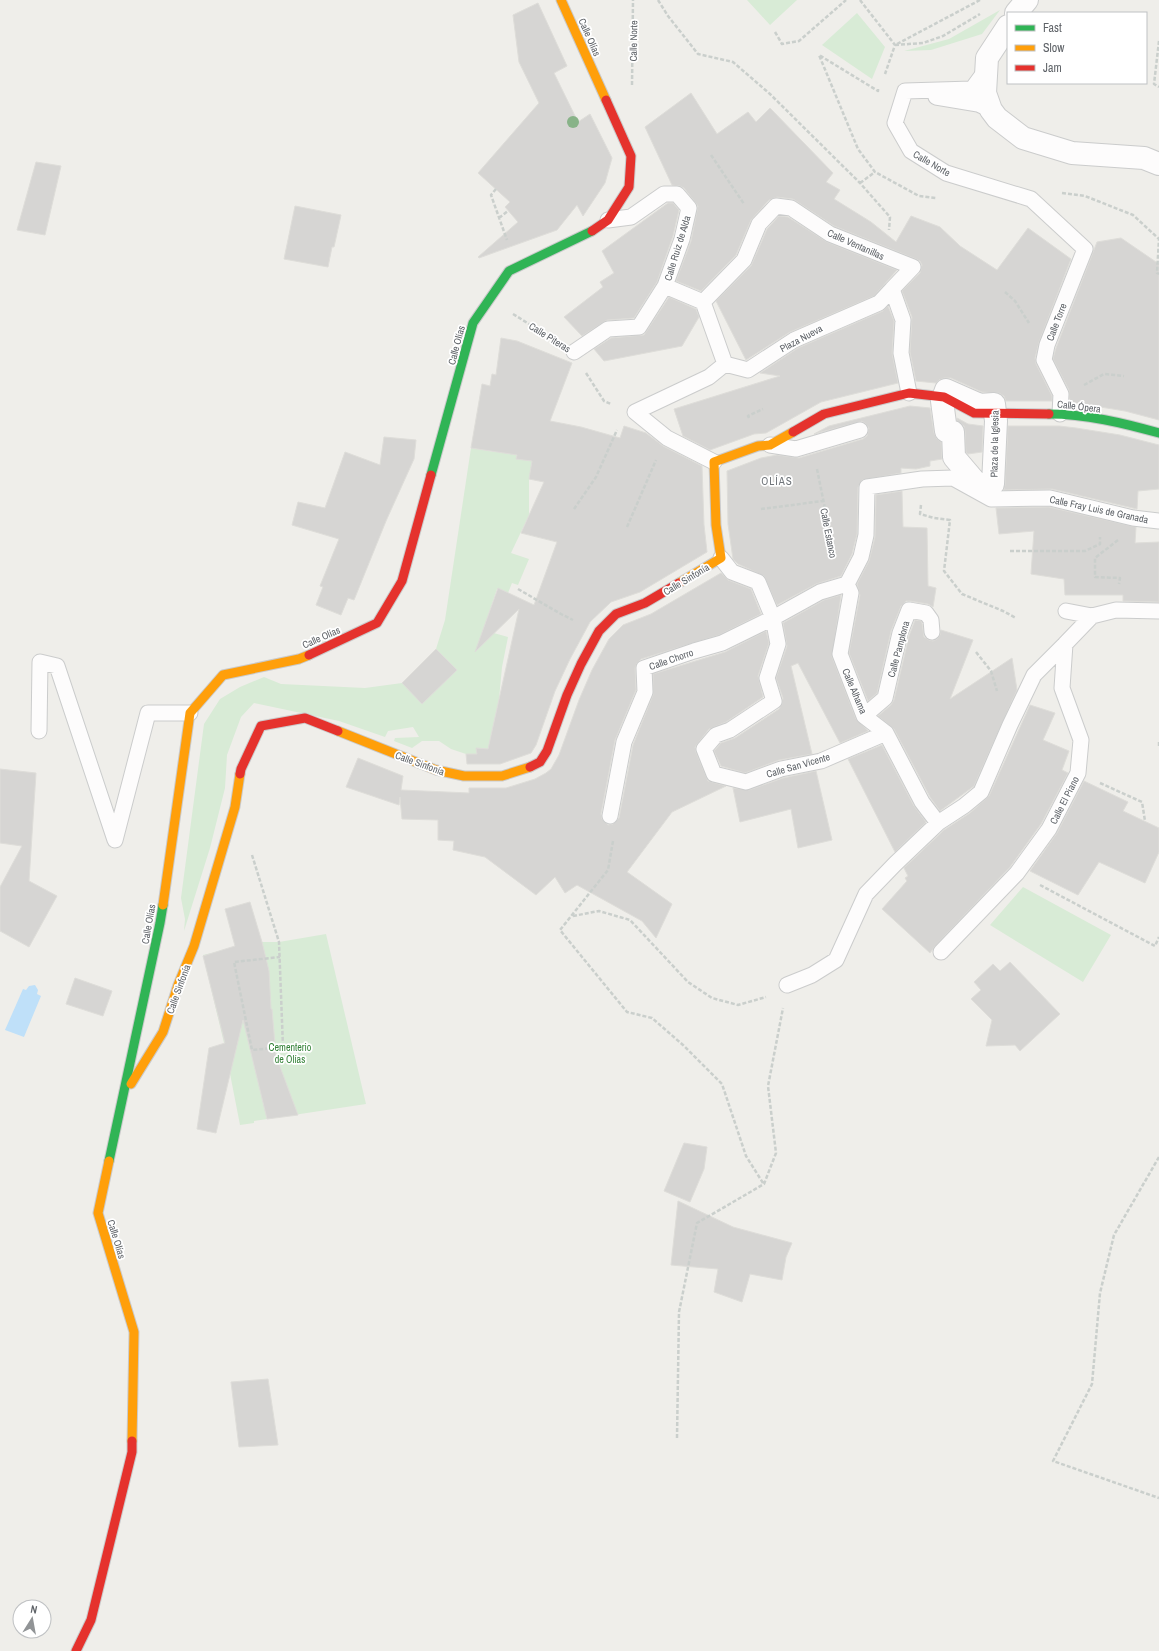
<svg xmlns="http://www.w3.org/2000/svg" width="1159" height="1651" font-family="'Archivo Narrow',sans-serif">
<style>
.green{fill:#d8ebd6}
.water{fill:#bfe0f9}
.building{fill:#d6d5d3;stroke:#deddd9}
.lines{fill:none;stroke-linecap:round;stroke-linejoin:round}
.lane-casing{stroke:#cbcccc;stroke-width:17}
.street-casing{stroke:#cbcccc;stroke-width:24}
.fast-casing{stroke:#cacacb;stroke-width:11}
.slow-casing{stroke:#cacacb;stroke-width:11}
.jam-casing{stroke:#cacacb;stroke-width:11}
.path{stroke:#cacfcc;stroke-width:2.5;stroke-dasharray:4 2;stroke-linecap:butt}
.lane{stroke:#fdfcfc;stroke-width:15}
.street{stroke:#fdfcfc;stroke-width:22}
.fast{stroke:#30b455;stroke-width:9}
.slow{stroke:#ff9f0a;stroke-width:9}
.jam{stroke:#e5322d;stroke-width:9}
.tree{fill:#88b388}
.labels{text-anchor:middle;stroke-width:3.5;stroke-linejoin:round;paint-order:stroke}
.street-label{font-size:10px;fill:#5f6368;stroke:#fff}
.park-label{font-size:10px;fill:#348238;stroke:#fff}
.neighbourhood-label{font-size:11px;letter-spacing:1px;fill:#70757a;stroke:#fff}
</style>
<rect width="100%" height="100%" fill="#efeeea"/>
<path class="green" d="M 747,0 L 797,0 L 770,25 Z
M 1000,10 L 982,34 L 931,50 L 904,51 L 949,39 Z
M 857,13 L 885,47 L 872,79 L 822,45 Z
M 502,409 L 520,431 L 516,459 L 532,461 L 529,479 L 529,515 L 511,553 L 529,559 L 518,585 L 512,583 L 508,593 L 497,589 L 483,630 L 508,637 L 502,667 L 499,699 L 488,749 L 477,748 L 477,754 L 466,754 L 451,749 L 439,741 L 422,741 L 412,748 L 394,741 L 395,738 L 419,737 L 413,727 L 388,731 L 385,737 L 339,721 L 254,703 L 241,717 L 227,755 L 225,788 L 210,848 L 184,931 L 185,919 L 181,898 L 204,724 L 220,699 L 240,687 L 264,677 L 281,684 L 365,688 L 402,683 L 422,704 L 457,670 L 436,649 L 445,620 L 471,448 L 495,452 Z
M 1023,887 L 1111,935 L 1083,982 L 990,925 Z
M 326,934 L 366,1104 L 254,1121 L 254,1123 L 240,1125 L 224,1043 L 203,955 L 259,942 L 279,942 Z"/>
<path class="water" d="M 35,985 L 38,990 L 37,994 L 41,996 L 24,1037 L 5,1030 L 23,989 L 26,990 L 29,986 Z"/>
<path class="building" d="M 538,3 L 567,66 L 554,73 L 578,122 L 590,114 L 612,158 L 605,183 L 583,216 L 577,205 L 557,230 L 479,258 L 478,257 L 518,222 L 505,207 L 510,202 L 478,173 L 539,103 L 519,62 L 513,15 Z
M 691,93 L 717,134 L 748,112 L 756,122 L 770,108 L 833,173 L 826,182 L 840,190 L 834,199 L 871,222 L 896,242 L 911,216 L 940,227 L 960,246 L 997,270 L 1028,228 L 1071,259 L 1039,342 L 1035,358 L 1036,364 L 1052,396 L 1052,401 L 1006,401 L 1004,396 L 999,393 L 982,392 L 951,378 L 944,378 L 939,380 L 936,383 L 916,381 L 910,352 L 912,317 L 902,291 L 920,273 L 922,265 L 920,261 L 916,259 L 834,226 L 793,199 L 777,197 L 769,200 L 751,220 L 736,255 L 701,291 L 676,281 L 691,241 L 698,206 L 684,188 L 680,186 L 672,185 L 645,127 Z
M 36,162 L 61,166 L 45,235 L 17,230 Z
M 668,203 L 673,203 L 679,210 L 673,236 L 657,282 L 634,318 L 607,320 L 582,336 L 564,317 L 603,287 L 600,282 L 614,273 L 602,251 Z
M 295,206 L 341,215 L 334,247 L 332,247 L 328,267 L 284,259 Z
M 779,216 L 788,217 L 827,242 L 897,270 L 874,296 L 790,332 L 746,360 L 716,301 L 751,266 L 767,229 Z
M 1121,238 L 1159,264 L 1159,420 L 1125,411 L 1070,402 L 1069,390 L 1053,359 L 1056,348 L 1097,242 Z
M 669,297 L 696,309 L 699,317 L 682,346 L 604,361 L 594,349 L 611,338 L 644,335 Z
M 888,306 L 894,321 L 892,353 L 898,383 L 821,402 L 766,433 L 754,434 L 710,450 L 683,436 L 674,409 L 780,376 L 760,373 L 798,348 L 883,311 Z
M 501,338 L 517,341 L 572,363 L 550,421 L 581,427 L 620,438 L 624,426 L 646,433 L 663,446 L 702,466 L 704,525 L 707,552 L 640,592 L 611,602 L 590,622 L 570,659 L 555,691 L 536,745 L 531,753 L 500,764 L 467,764 L 466,754 L 477,754 L 476,748 L 488,749 L 519,609 L 475,652 L 498,588 L 534,605 L 557,542 L 521,533 L 544,482 L 529,479 L 532,461 L 516,459 L 517,455 L 471,448 L 482,384 L 490,386 L 492,374 L 496,375 Z
M 910,406 L 930,408 L 934,433 L 937,439 L 941,442 L 942,459 L 930,461 L 930,466 L 916,469 L 901,468 L 901,473 L 862,480 L 858,487 L 857,534 L 852,554 L 841,576 L 816,584 L 777,605 L 764,576 L 738,564 L 733,559 L 728,524 L 727,471 L 761,458 L 777,455 L 799,458 L 863,439 L 867,436 L 869,428 L 866,424 L 862,421 L 814,434 L 829,426 Z
M 957,418 L 968,424 L 983,426 L 982,452 L 968,454 L 966,452 L 965,431 L 964,426 L 957,421 Z
M 1008,426 L 1059,426 L 1076,428 L 1120,435 L 1159,445 L 1159,489 L 1138,491 L 1137,509 L 1052,489 L 1004,490 L 1005,485 Z
M 384,437 L 416,440 L 414,459 L 386,521 L 354,600 L 348,598 L 341,615 L 316,605 L 323,587 L 320,586 L 339,539 L 292,525 L 298,502 L 325,508 L 345,452 L 380,465 Z
M 902,491 L 903,527 L 927,528 L 928,586 L 936,588 L 933,607 L 928,604 L 910,601 L 906,601 L 901,606 L 891,631 L 877,693 L 868,701 L 849,653 L 860,595 L 857,584 L 869,561 L 875,537 L 876,495 Z
M 1049,507 L 1136,527 L 1135,543 L 1159,542 L 1159,602 L 1123,601 L 1123,595 L 1065,595 L 1064,579 L 1031,574 L 1034,531 L 999,534 L 996,508 Z
M 721,573 L 728,580 L 751,589 L 761,614 L 719,635 L 641,659 L 637,663 L 635,668 L 636,690 L 615,740 L 601,814 L 602,819 L 608,825 L 613,824 L 619,818 L 633,745 L 653,695 L 653,674 L 725,652 L 766,631 L 769,643 L 758,676 L 763,697 L 726,722 L 709,729 L 695,747 L 696,752 L 708,781 L 726,786 L 672,812 L 627,872 L 672,904 L 656,938 L 642,921 L 577,885 L 565,893 L 555,877 L 536,895 L 485,857 L 453,850 L 454,841 L 438,840 L 438,820 L 402,819 L 400,797 L 399,805 L 346,787 L 358,758 L 403,776 L 401,790 L 469,793 L 469,788 L 506,788 L 535,779 L 546,773 L 551,769 L 559,755 L 579,700 L 592,670 L 609,639 L 623,625 L 651,614 Z
M 841,595 L 832,657 L 856,719 L 868,731 L 840,743 L 798,663 L 791,666 L 812,754 L 779,760 L 745,773 L 721,766 L 714,751 L 721,743 L 735,738 L 779,709 L 782,704 L 783,698 L 776,678 L 787,646 L 783,623 L 824,600 Z
M 915,620 L 921,621 L 922,623 L 924,637 L 929,640 L 933,641 L 937,639 L 940,635 L 941,630 L 973,640 L 950,699 L 1012,658 L 1017,690 L 974,786 L 940,811 L 930,797 L 894,729 L 878,716 L 891,705 L 894,700 L 909,636 Z
M 436,649 L 457,670 L 422,704 L 402,683 Z
M 1030,705 L 1055,713 L 1043,740 L 1069,751 L 1062,770 L 1068,773 L 1041,824 L 1010,867 L 935,946 L 930,953 L 882,909 L 907,881 L 905,878 L 908,876 L 904,868 L 944,830 L 970,813 L 989,796 Z
M 882,745 L 914,806 L 926,822 L 895,852 L 848,759 Z
M 0,769 L 36,773 L 29,881 L 57,896 L 29,947 L 0,931 L 0,887 L 22,846 L 0,843 Z
M 816,771 L 832,840 L 798,848 L 791,809 L 740,822 L 733,788 L 749,790 L 783,778 Z
M 1084,781 L 1128,802 L 1123,811 L 1159,828 L 1159,852 L 1145,883 L 1099,862 L 1078,895 L 1030,871 L 1057,833 Z
M 250,902 L 262,942 L 269,971 L 271,1009 L 272,1009 L 276,1056 L 298,1115 L 267,1119 L 243,1020 L 216,1133 L 197,1129 L 209,1048 L 225,1043 L 203,956 L 235,946 L 225,909 Z
M 1010,962 L 1060,1014 L 1020,1051 L 1015,1045 L 986,1046 L 992,1020 L 971,999 L 981,990 L 974,982 L 993,964 L 1000,971 Z
M 75,978 L 112,991 L 103,1016 L 66,1004 Z
M 684,1143 L 707,1147 L 704,1169 L 690,1202 L 664,1191 Z
M 678,1201 L 733,1227 L 792,1243 L 786,1257 L 782,1280 L 750,1274 L 742,1302 L 714,1292 L 718,1269 L 671,1265 Z
M 268,1379 L 278,1445 L 239,1447 L 231,1382 Z"/>
<g class="lines">
<g class="lane-casing">
<path id="lane" d="M 905,91 L 895,123 L 911,151 L 946,173 L 1031,199 L 1085,249 L 1047,345 L 1044,360 L 1061,394 L 1060,414
M 905,91 L 972,89 L 986,70
M 936,97 L 978,104 L 991,110
M 665,286 L 703,302 L 725,364
M 703,302 L 744,260 L 759,224 L 776,206 L 791,208 L 830,234 L 913,267 L 892,289 L 903,320 L 901,353 L 909,393
M 574,352 L 608,329 L 639,327 L 665,286 L 682,239 L 689,208 L 677,194 L 664,194 L 631,217 L 608,220
M 725,364 L 748,370 L 794,340 L 879,303 L 892,289
M 770,445 L 796,449 L 860,430
M 714,462 L 667,438 L 635,412 L 709,377 L 725,364
M 721,558 L 732,572 L 758,582 L 773,618 L 778,644 L 767,678 L 774,701 L 730,730 L 716,735 L 704,749 L 714,774 L 746,782 L 781,769 L 821,761 L 886,733
M 847,584 L 851,593 L 840,654 L 864,716 L 886,733 L 922,802 L 938,823 L 964,806 L 981,792 L 1010,725 L 1034,675 L 1065,644
M 847,584 L 861,557 L 866,535 L 867,487 L 922,479 L 953,478 L 991,499 L 1050,498 L 1133,518 L 1159,521
M 1066,611 L 1092,616
M 864,716 L 885,698 L 900,633 L 909,610 L 926,613 L 931,620 L 932,632
M 39,731 L 40,662 L 57,666 L 115,840 L 148,713 L 190,713
M 610,816 L 624,742 L 645,692 L 644,668 L 694,651 L 722,643 L 773,618 L 820,592 L 847,584
M 941,952 L 1017,873 L 1049,829 L 1078,773 L 1081,740 L 1062,688 L 1065,644 L 1092,616 L 1116,610 L 1159,611
M 787,985 L 812,975 L 836,960 L 866,894 L 895,864 L 938,823"/>
</g>
<g class="street-casing">
<path id="street" d="M 1016,13 L 1027,0
M 1008,26 L 987,58 L 985,93 L 991,110 L 997,118 L 1023,138 L 1072,153 L 1144,158 L 1159,164
M 946,390 L 980,405 L 994,404 L 996,421 L 993,484 L 977,484 L 954,457 L 953,432 L 946,431 L 942,401 Z"/>
</g>
<g class="fast-casing">
<path id="fast" d="M 1049,414 C 1086,414 1123,423 1159,433
M 431,475 L 473,323 L 509,271 L 592,231
M 109,1161 L 160,923 L 163,905"/>
</g>
<g class="slow-casing">
<path id="slow" d="M 561,0 L 606,100
M 679,583 L 721,558 L 716,525 L 714,462 L 758,446 L 770,445 L 793,432
M 338,731 L 436,770 L 464,776 L 502,776 L 530,767
M 163,905 L 190,713 L 223,675 L 299,659 L 309,655
M 131,1084 L 163,1032 L 178,985 L 194,946 L 235,807 L 240,774
M 109,1161 L 98,1213 L 134,1332 L 132,1441"/>
</g>
<g class="jam-casing">
<path id="jam" d="M 592,231 L 608,220 L 629,187 L 631,156 L 606,100
M 793,432 L 824,414 L 909,393 L 944,397 L 974,413 L 1049,414
M 309,655 L 377,623 L 402,581 L 431,475
M 530,767 L 540,762 L 547,751 L 567,695 L 581,664 L 599,631 L 616,614 L 645,603 L 679,583
M 240,774 L 241,769 L 261,726 L 305,718 L 338,731
M 76,1651 L 91,1620 L 132,1452 L 132,1441"/>
</g>
<path class="path" d="M 658,0 L 668,16 L 698,54 L 733,62 L 770,94 L 860,183 L 890,217 L 889,230
M 860,0 L 895,45 L 885,74
M 775,32 L 782,44 L 799,41 L 846,0
M 1159,41 L 1154,84 L 1159,87
M 897,44 L 980,0
M 895,45 L 923,43 L 943,36 L 980,14
M 632,85 L 633,0
M 878,89 L 878,91 L 819,55 L 858,149 L 875,172 L 919,196 L 936,198
M 711,155 L 744,204
M 860,183 L 875,172
M 496,189 L 491,195 L 507,240
M 1062,193 L 1085,196 L 1133,215 L 1159,239 L 1157,273 L 1159,274
M 499,218 L 508,211
M 1005,292 L 1015,301 L 1029,323
M 513,314 L 553,339
M 586,373 L 604,401 L 611,404
M 1084,385 L 1104,374 L 1124,376
M 749,418 L 748,416 L 763,409
M 817,469 L 834,553
M 921,505 L 920,514 L 934,518 L 950,520 L 944,571 L 962,594 L 1003,611 L 1016,618
M 574,509 L 596,477 L 617,430
M 761,509 L 823,501
M 627,527 L 656,460
M 1118,540 L 1095,558 L 1095,577 L 1120,578 L 1119,584
M 1010,551 L 1085,551 L 1100,544 L 1100,537
M 518,589 L 561,614 L 573,620
M 976,652 L 991,671 L 997,691
M 1159,742 L 1159,746
M 1100,783 L 1142,802 L 1145,821
M 613,841 L 608,870 L 560,930 L 627,1012 L 652,1018 L 683,1045 L 722,1084 L 746,1156 L 763,1183
M 252,855 L 279,942 L 283,1047 L 252,1050 L 234,962 L 280,957
M 1040,885 L 1155,946 L 1159,937
M 573,916 L 599,911 L 630,920 L 688,982 L 712,998 L 738,1005 L 766,997
M 1159,1157 L 1114,1235 L 1100,1293 L 1092,1384 L 1053,1461 L 1159,1498
M 677,1438 L 679,1312 L 697,1223 L 764,1184 L 776,1153 L 768,1086 L 783,1008"/>
<use href="#lane" class="lane"/>
<use href="#street" class="street"/>
<use href="#fast" class="fast"/>
<use href="#slow" class="slow"/>
<use href="#jam" class="jam"/>
</g>
<circle class="tree" cx="573" cy="122" r="6"/>
<g class="labels">
<g class="street-label">
<text transform="translate(590 37) rotate(66)" y="4">Calle Olías</text>
<text transform="translate(633 41) rotate(-89)" y="4">Calle Norte</text>
<text transform="translate(932 163) rotate(30)" y="4">Calle Norte</text>
<text transform="translate(856 244) rotate(24)" y="4">Calle Ventanillas</text>
<text transform="translate(677 248) rotate(-73)" y="4">Calle Ruiz de Alda</text>
<text transform="translate(1056 322) rotate(-69)" y="4">Calle Torre</text>
<text transform="translate(550 337) rotate(32)" y="4">Calle Piteras</text>
<text transform="translate(801 338) rotate(-28)" y="4">Plaza Nueva</text>
<text transform="translate(456 345) rotate(-75)" y="4">Calle Olías</text>
<text transform="translate(1079 406) rotate(7)" y="4">Calle Ópera</text>
<text transform="translate(994 444) rotate(-89)" y="4">Plaza de la Iglesia</text>
<text transform="translate(1099 509) rotate(12)" y="4">Calle Fray Luis de Granada</text>
<text transform="translate(829 533) rotate(79)" y="4">Calle Estanco</text>
<text transform="translate(686 579) rotate(-31)" y="4">Calle Sinfonía</text>
<text transform="translate(321 637) rotate(-24)" y="4">Calle Olías</text>
<text transform="translate(898 649) rotate(-75)" y="4">Calle Pamplona</text>
<text transform="translate(671 659) rotate(-19)" y="4">Calle Chorro</text>
<text transform="translate(855 691) rotate(67)" y="4">Calle Alhama</text>
<text transform="translate(420 763) rotate(20)" y="4">Calle Sinfonía</text>
<text transform="translate(798 765) rotate(-16)" y="4">Calle San Vicente</text>
<text transform="translate(1064 800) rotate(-63)" y="4">Calle El Piano</text>
<text transform="translate(148 924) rotate(-80)" y="4">Calle Olías</text>
<text transform="translate(178 989) rotate(-70)" y="4">Calle Sinfonía</text>
<text transform="translate(117 1239) rotate(73)" y="4">Calle Olías</text>
</g>
<g class="park-label">
<text x="290" y="1051">Cementerio<tspan x="290" dy="12">de Olías</tspan></text>
</g>
<g class="neighbourhood-label">
<text x="777" y="485">OLÍAS</text>
</g>
</g>
<rect x="1007" y="12" width="140" height="72" fill="#ffffff" stroke="#bfc1c3"/>
<rect x="1015" y="25" width="20" height="6" fill="#30b455" stroke="#bfc1c3"/>
<text x="1043" y="32" font-size="12" fill="#5f6368">Fast</text>
<rect x="1015" y="45" width="20" height="6" fill="#ff9f0a" stroke="#bfc1c3"/>
<text x="1043" y="52" font-size="12" fill="#5f6368">Slow</text>
<rect x="1015" y="65" width="20" height="6" fill="#e5322d" stroke="#bfc1c3"/>
<text x="1043" y="72" font-size="12" fill="#5f6368">Jam</text>
<g transform="translate(32 1619) rotate(11)"><circle r="19" fill="#ffffff" stroke="#bfc1c3"/>
<path d="M0-3L7 15L0 10L-7 15Z" fill="#919496"/>
<text y="-6" font-size="11" font-weight="bold" text-anchor="middle" fill="#5f6368">N</text>
</g>
</svg>
